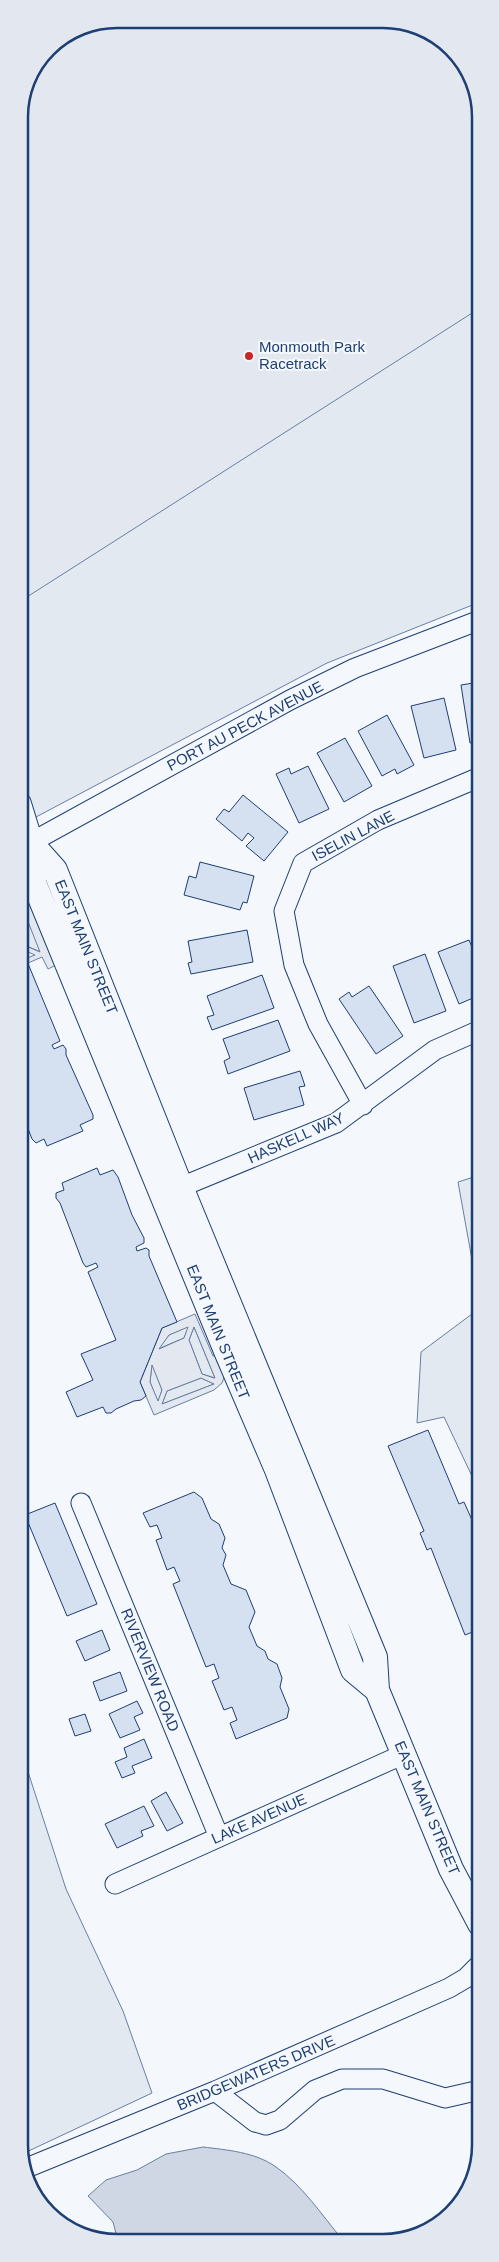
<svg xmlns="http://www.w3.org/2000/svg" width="499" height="2262" font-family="Helvetica,sans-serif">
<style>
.green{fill:#e3e9f0;stroke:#687fa3}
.parking{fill:#e3e8f0;stroke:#687fa3;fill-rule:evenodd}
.water{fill:#cfd7e4;stroke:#687fa3}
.building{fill:#d5e0f0;stroke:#1d3f73}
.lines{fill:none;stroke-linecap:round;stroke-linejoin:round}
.minor-casing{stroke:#1d3f73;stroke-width:21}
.major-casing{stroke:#1d3f73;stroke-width:26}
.minor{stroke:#f4f7fb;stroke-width:19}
.major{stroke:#f4f7fb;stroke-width:24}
.poi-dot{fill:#c62828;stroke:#f4f7fb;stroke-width:2}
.labels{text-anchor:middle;stroke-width:4;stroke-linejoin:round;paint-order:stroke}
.poi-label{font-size:15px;fill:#1d3f73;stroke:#f4f7fb;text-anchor:start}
.street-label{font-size:15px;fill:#1d3f73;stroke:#f4f7fb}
.rim{fill:none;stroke:#1d3f73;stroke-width:2.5}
</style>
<rect width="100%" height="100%" fill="#f4f7fb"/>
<path class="green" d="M 116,19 L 408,22 L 456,52 L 479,104 L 480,602 L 327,663 L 19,826 L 19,110 L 29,73 L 48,47 L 79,26 Z
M 19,899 L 41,952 L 19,943 Z
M 480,1175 L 480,1304 L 458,1182 Z
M 480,1308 L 480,1493 L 444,1417 L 417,1423 L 421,1352 Z
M 189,1326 L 184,1338 L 158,1349 L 169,1335 Z
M 194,1327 L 215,1378 L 202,1374 L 189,1340 Z
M 152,1364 L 162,1390 L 158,1402 L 150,1382 Z
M 201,1378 L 214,1384 L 162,1404 L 167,1391 Z
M 19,1744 L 66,1889 L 123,2011 L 152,2093 L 20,2155 Z"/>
<path class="parking" d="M 116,19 L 408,22 L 456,52 L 479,104 L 480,308 L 19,602 L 19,110 L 29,73 L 48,47 L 79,26 Z
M 19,884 L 25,888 L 56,965 L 48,969 L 42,957 L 28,963 L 29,966 L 19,972 L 19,961 L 35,955 L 19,948 L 19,943 L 40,952 L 19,899 Z
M 195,1314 L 213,1356 L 215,1355 L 225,1375 L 222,1383 L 214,1390 L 154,1415 L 140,1382 L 162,1328 ZM 188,1327 L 184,1338 L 159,1349 L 169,1335 ZM 194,1327 L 215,1378 L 214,1378 L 202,1374 L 189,1340 ZM 152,1365 L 162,1390 L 158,1401 L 150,1382 ZM 201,1378 L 214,1384 L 162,1404 L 167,1391 Z"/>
<path class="water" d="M 203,2147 C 227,2150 255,2152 276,2167 C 301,2184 322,2215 341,2238 L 412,2234 L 395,2242 L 118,2241 L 113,2222 L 88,2196 L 106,2180 L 137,2170 L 166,2154 Z"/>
<path class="building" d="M 480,682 L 480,742 L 470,743 L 461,685 Z
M 444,698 L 456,750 L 424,758 L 411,706 Z
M 387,715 L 414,765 L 397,774 L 395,769 L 382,776 L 358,731 Z
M 345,738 L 372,786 L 344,802 L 317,753 Z
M 308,766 L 329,809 L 299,823 L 276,774 L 289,768 L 291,774 Z
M 243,795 L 288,832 L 264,861 L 246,846 L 254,838 L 248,833 L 242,841 L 216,819 L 224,809 L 229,812 Z
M 200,862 L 254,876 L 247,903 L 243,902 L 240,910 L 184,895 L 189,876 L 196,878 Z
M 247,930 L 253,962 L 191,974 L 188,963 L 192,962 L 188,941 Z
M 469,940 L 480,966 L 480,995 L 459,1004 L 438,952 Z
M 425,954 L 446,1011 L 414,1023 L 393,966 Z
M 29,966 L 60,1041 L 52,1045 L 54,1049 L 63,1045 L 66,1049 L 66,1055 L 93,1115 L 93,1119 L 80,1125 L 83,1131 L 47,1146 L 44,1139 L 36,1143 L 32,1139 L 19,1105 L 19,972 Z
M 262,975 L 274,1008 L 212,1030 L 207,1017 L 214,1015 L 207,996 Z
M 369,986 L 403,1036 L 376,1054 L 339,999 L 349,992 L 352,997 Z
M 278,1020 L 290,1051 L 228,1074 L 224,1061 L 230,1058 L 223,1039 Z
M 300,1071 L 305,1086 L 299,1087 L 304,1105 L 254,1120 L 244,1088 Z
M 480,1072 L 480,1095 L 472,1074 Z
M 97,1168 L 100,1175 L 113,1170 L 118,1177 L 132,1215 L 144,1238 L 144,1243 L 136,1247 L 137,1251 L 146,1248 L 149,1250 L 149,1256 L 177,1322 L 162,1328 L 140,1382 L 146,1396 L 141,1400 L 134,1401 L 116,1409 L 111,1413 L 106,1413 L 103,1407 L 77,1417 L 66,1392 L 93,1380 L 81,1354 L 116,1340 L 88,1272 L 98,1267 L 96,1263 L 86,1267 L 83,1263 L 60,1203 L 56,1198 L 56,1193 L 64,1190 L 62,1183 Z
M 428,1430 L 459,1504 L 464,1502 L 480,1538 L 480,1541 L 475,1544 L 480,1555 L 480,1629 L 465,1635 L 431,1548 L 427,1550 L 420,1533 L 424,1531 L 388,1446 Z
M 194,1492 L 202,1498 L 211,1519 L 219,1524 L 225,1538 L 222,1548 L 226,1555 L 223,1565 L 231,1584 L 246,1590 L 255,1612 L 249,1627 L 257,1646 L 265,1651 L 268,1659 L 277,1664 L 282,1678 L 280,1687 L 289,1709 L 287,1718 L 236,1739 L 230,1723 L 237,1720 L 232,1707 L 224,1710 L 212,1681 L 219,1678 L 214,1664 L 206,1667 L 173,1584 L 180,1581 L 174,1567 L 167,1570 L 156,1540 L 162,1538 L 157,1525 L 150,1527 L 143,1513 Z
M 55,1503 L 97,1604 L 67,1616 L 25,1515 Z
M 102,1630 L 110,1650 L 85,1661 L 76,1641 Z
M 120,1672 L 127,1691 L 100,1701 L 93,1682 Z
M 137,1701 L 143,1713 L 134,1717 L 140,1730 L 120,1738 L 109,1714 Z
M 85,1714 L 91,1731 L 75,1736 L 69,1719 Z
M 144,1739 L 152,1758 L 132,1766 L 135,1773 L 122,1778 L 115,1762 L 127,1757 L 124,1748 Z
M 166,1792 L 183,1823 L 167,1831 L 151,1801 Z
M 144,1806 L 154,1826 L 141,1831 L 143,1836 L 117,1848 L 105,1824 Z
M 480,1843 L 480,1863 L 474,1844 Z"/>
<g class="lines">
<g class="minor-casing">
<path id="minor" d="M 19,849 L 290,700 L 355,668 L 480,620
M 363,1105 L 318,1024 L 294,965 L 284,911 L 303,863 L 378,820 L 480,777
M 181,1187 L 336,1123 L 435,1050 L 480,1030
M 81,1503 L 219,1837
M 115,1884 L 404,1754
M 215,2091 L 255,2122 L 266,2125 L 280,2120 L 315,2090 L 342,2079 L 383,2079 L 445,2098 L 480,2090
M 24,2169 L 215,2091 L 449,1988 L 466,1978 L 480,1964"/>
</g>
<g class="major-casing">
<path id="major" d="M 19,804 L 31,843 L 34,883 L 226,1351 L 277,1470 L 353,1670 L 377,1690
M 31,843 L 55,870 L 181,1187 L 375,1657 L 377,1690 L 451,1869 L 480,1924"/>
</g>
<use href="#minor" class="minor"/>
<use href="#major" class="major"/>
</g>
<circle class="poi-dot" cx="249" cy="356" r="5"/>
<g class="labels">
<g class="poi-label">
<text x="259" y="352">Monmouth Park<tspan x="259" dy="17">Racetrack</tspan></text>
</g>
<g class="street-label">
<text transform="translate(245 726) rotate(-28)" y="5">PORT AU PECK AVENUE</text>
<text transform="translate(353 836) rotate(-28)" y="5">ISELIN LANE</text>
<text transform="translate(86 947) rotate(68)" y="5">EAST MAIN STREET</text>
<text transform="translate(296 1138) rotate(-24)" y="5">HASKELL WAY</text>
<text transform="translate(218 1332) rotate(68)" y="5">EAST MAIN STREET</text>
<text transform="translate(150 1670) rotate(68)" y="5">RIVERVIEW ROAD</text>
<text transform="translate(427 1808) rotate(67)" y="5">EAST MAIN STREET</text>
<text transform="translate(259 1819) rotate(-24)" y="5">LAKE AVENUE</text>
<text transform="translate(256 2073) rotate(-23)" y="5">BRIDGEWATERS DRIVE</text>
</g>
</g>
<path d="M0 0H499V2262H0ZM117 28H383A89 89 0 0 1 472 117V2145A89 89 0 0 1 383 2234H117A89 89 0 0 1 28 2145V117A89 89 0 0 1 117 28Z" fill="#e3e8f0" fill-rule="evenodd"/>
<path class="rim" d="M117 28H383A89 89 0 0 1 472 117V2145A89 89 0 0 1 383 2234H117A89 89 0 0 1 28 2145V117A89 89 0 0 1 117 28Z"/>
</svg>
